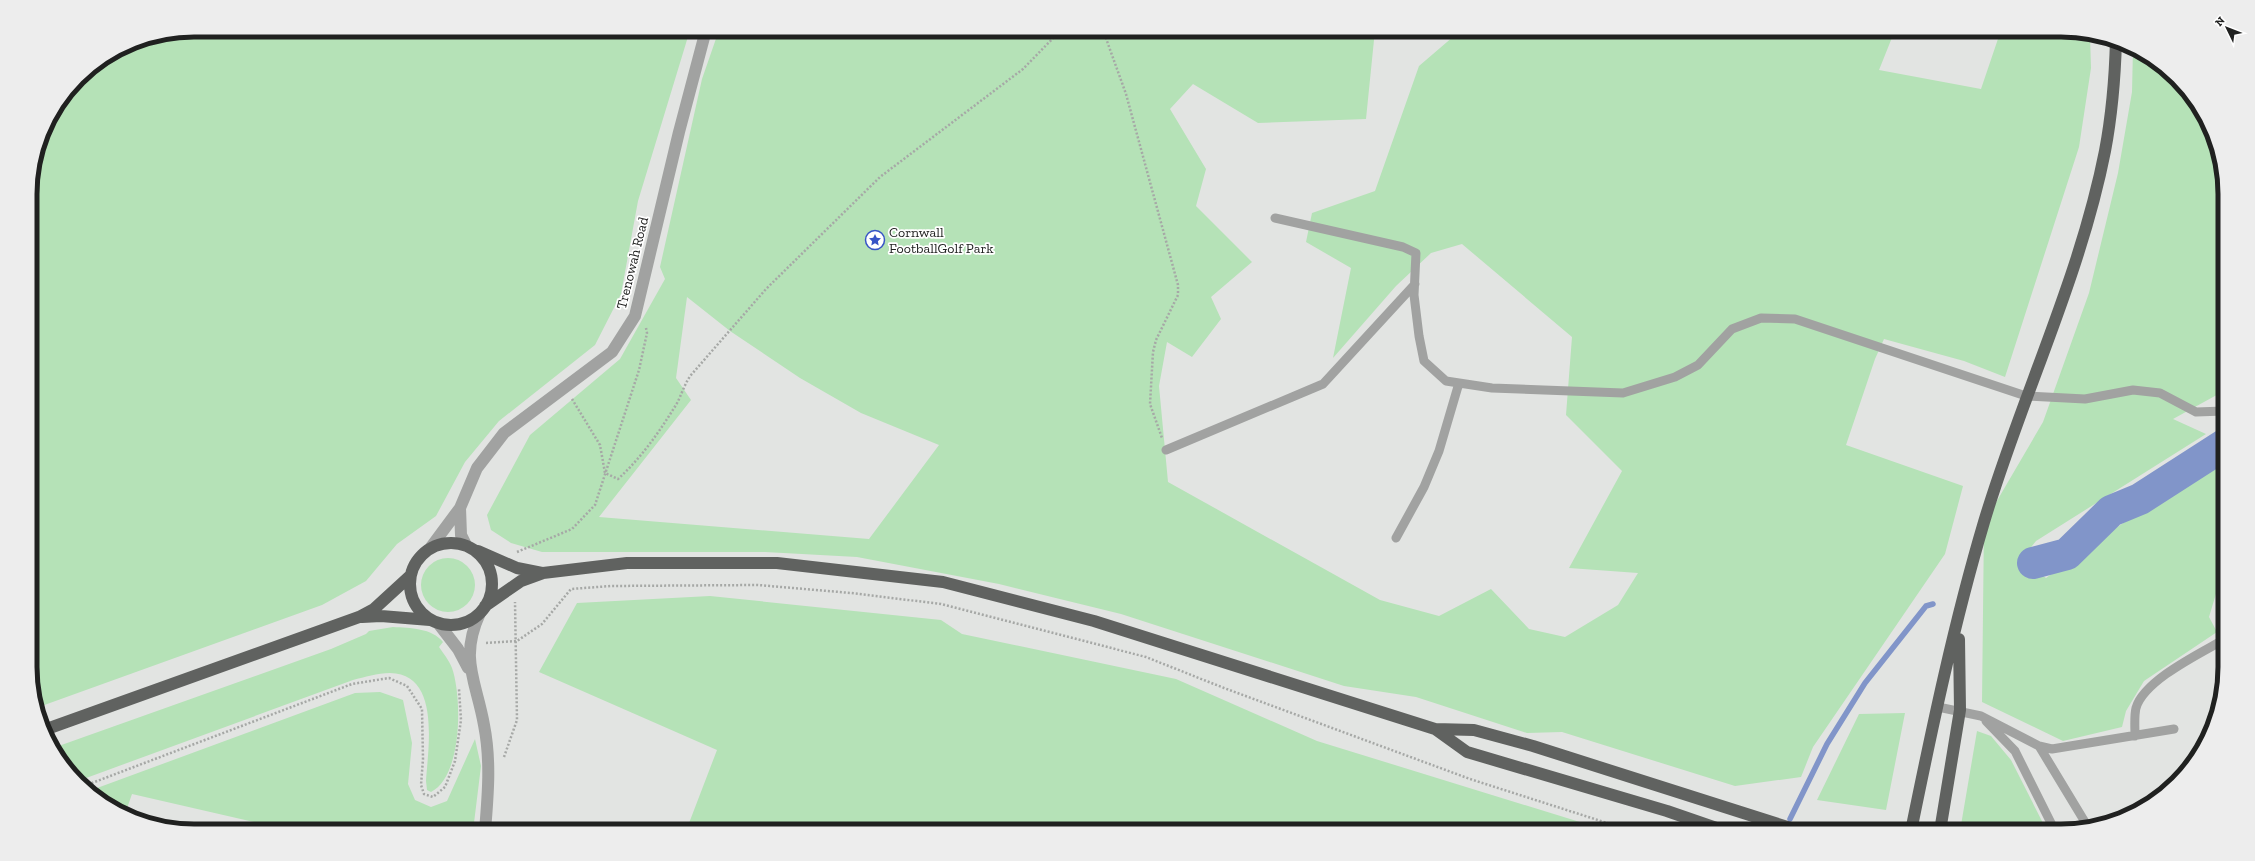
<svg xmlns="http://www.w3.org/2000/svg" width="2255" height="861" font-family="'Zilla Slab',serif">
<style>
.green{fill:#b5e2b7;fill-rule:evenodd}
.lines{fill:none;stroke-linecap:round;stroke-linejoin:round}
.stream{stroke:#8195c9;stroke-width:5.5}
.river{stroke:#8195c9;stroke-width:32}
.path{stroke:#a6a8a6;stroke-width:2.5;stroke-dasharray:2 2;stroke-linecap:butt}
.service{stroke:#a1a2a1;stroke-width:9}
.minor{stroke:#a1a2a1;stroke-width:12}
.tertiary{stroke:#a1a2a1;stroke-width:12}
.trunk{stroke:#606260;stroke-width:12}
.labels{text-anchor:middle;stroke-width:3.5;stroke-linejoin:round;paint-order:stroke}
.poi-label{font-size:14px;fill:#202120;stroke:#fff;text-anchor:start}
.street-label{font-size:14px;fill:#202120;stroke:#fff}
.rim{fill:none;stroke:#202120;stroke-width:5}
</style>
<rect width="100%" height="100%" fill="#e2e4e2"/>
<path class="green" d="M 194,30 L 690,30 L 638,201 L 621,294 L 595,345 L 499,421 L 465,462 L 436,516 L 397,544 L 366,581 L 322,605 L 36,708 L 33,698 L 30,183 L 47,121 L 86,71 L 132,42 Z
M 719,30 L 1375,30 L 1366,119 L 1258,123 L 1193,84 L 1170,109 L 1206,169 L 1196,206 L 1252,262 L 1211,297 L 1221,319 L 1192,357 L 1167,342 L 1159,386 L 1168,482 L 1380,600 L 1439,616 L 1491,589 L 1529,629 L 1565,637 L 1618,605 L 1638,573 L 1569,568 L 1622,471 L 1566,415 L 1572,337 L 1462,244 L 1431,253 L 1396,286 L 1333,358 L 1351,268 L 1306,242 L 1312,213 L 1375,191 L 1419,66 L 1461,30 L 1895,30 L 1879,70 L 1981,89 L 2001,30 L 2061,30 L 2090,35 L 2091,68 L 2079,147 L 2005,377 L 1964,361 L 1884,339 L 1875,359 L 1846,445 L 1963,486 L 1945,554 L 1813,747 L 1801,777 L 1735,786 L 1562,732 L 1527,733 L 1416,697 L 1344,686 L 1121,614 L 999,584 L 857,557 L 765,552 L 542,552 L 511,543 L 491,530 L 487,515 L 530,435 L 620,359 L 665,279 L 660,267 L 702,79 ZM 687,297 L 730,331 L 800,378 L 861,413 L 939,445 L 869,539 L 599,517 L 691,400 L 676,378 Z
M 2133,48 L 2152,58 L 2184,86 L 2212,131 L 2224,173 L 2224,391 L 2173,419 L 2206,434 L 2036,541 L 2019,562 L 2025,574 L 2039,573 L 2046,578 L 2224,451 L 2225,564 L 2209,617 L 2217,632 L 2144,681 L 2126,711 L 2122,727 L 2063,741 L 1982,702 L 1984,523 L 2043,422 L 2089,293 L 2118,173 L 2132,92 Z
M421 585a27 27 0 1 1 54 0a27 27 0 1 1-54 0Z
M 710,596 L 941,620 L 962,634 L 1176,679 L 1317,741 L 1609,831 L 686,831 L 717,750 L 539,672 L 577,603 Z
M 393,627 C 410,628 432,628 443,642 L 439,647 C 443,653 449,660 452,668 C 462,696 463,776 431,792 L 427,790 L 426,781 C 428,748 441,674 390,673 C 377,673 365,677 353,680 L 78,781 L 71,775 L 53,748 L 331,649 L 366,634 L 369,631 Z
M 380,692 L 403,700 L 412,743 L 408,784 L 415,800 L 431,807 L 447,801 L 475,739 L 481,766 L 473,831 L 293,831 L 132,794 L 125,814 L 103,803 L 89,791 L 355,693 Z
M 1905,713 L 1886,810 L 1817,800 L 1859,714 Z
M 1977,731 L 1991,736 L 2011,760 L 2047,831 L 1960,831 Z"/>
<g class="lines">
<path class="stream" d="M 1790,819 L 1827,744 L 1865,683 L 1926,606 L 1933,604"/>
<path class="river" d="M 2033,563 L 2067,554 L 2111,511 L 2140,499 L 2224,445"/>
<path class="path" d="M 1103,30 L 1126,94 L 1178,285 L 1178,295 L 1156,340 L 1153,352 L 1150,404 L 1162,438
M 572,399 L 600,445 L 605,473 L 618,479 C 640,459 658,434 674,408 C 681,398 683,386 691,375 L 766,289 L 880,177 L 1023,69 L 1061,30
M 517,552 L 572,529 L 595,505 L 639,370 L 647,333 L 646,328
M 486,643 L 517,641 L 542,624 L 571,589 L 611,586 L 758,585 L 851,593 L 941,604 L 1146,657 L 1224,688 L 1470,779 L 1632,831
M 504,757 L 517,720 L 515,602
M 84,786 L 352,684 L 389,678 L 407,686 L 422,709 L 423,759 L 421,785 L 424,794 L 433,797 L 445,787 L 455,761 L 461,720 L 459,689"/>
<path class="service" d="M 1275,218 L 1403,247 L 1416,253 L 1414,295 L 1419,336 L 1424,361 L 1446,381 L 1492,388 L 1623,393 L 1675,377 L 1698,365 L 1732,329 L 1761,318 L 1795,319 L 2026,396 L 2085,399 L 2133,390 L 2160,393 L 2196,412 L 2224,411
M 1166,450 L 1323,384 L 1415,284
M 1396,538 L 1424,487 L 1439,451 L 1459,383
M 1938,707 L 1981,716 L 2039,746 L 2052,749 L 2174,729
M 1986,721 L 2015,751 L 2055,831
M 2135,736 C 2135,727 2134,716 2136,708 C 2144,680 2201,653 2225,639
M 2039,746 L 2088,827"/>
<path class="minor" d="M 460,508 L 461,535 L 466,545
M 431,547 L 460,508 L 477,468 L 504,433 L 612,352 L 635,316 L 679,132 L 706,30"/>
<path class="tertiary" d="M 480,613 C 459,659 476,680 484,725 C 491,760 488,795 485,831
M 438,623 L 458,649 L 468,668"/>
<path class="trunk" d="M410 584a41 41 0 1 1 82 0a41 41 0 1 1-82 0Z
M 478,551 L 517,568 L 542,573
M 485,606 L 521,581 L 543,573 L 627,563 L 777,563 L 943,582 L 1094,621 L 1435,729 L 1474,730 L 1533,746 L 1800,831
M 362,617 L 381,616 L 430,620
M 1435,729 L 1467,752 L 1667,811 L 1725,831
M 44,730 L 359,617 L 374,609 L 410,576
M 1911,831 C 1932,728 1954,623 1984,522 C 2021,398 2080,278 2105,151 C 2112,114 2115,77 2116,40
M 1940,831 L 1960,710 L 1959,639"/>
</g>
<defs>
<g id="sight-ring" transform="scale(1)"><circle r="9.5" fill="#fff" stroke="#3754c6" stroke-width="1.5"/><path d="M0-6L1.8-2.2L6-1.7L2.9 1.2L3.7 5.4L0 3.3L-3.7 5.4L-2.9 1.2L-6-1.7L-1.8-2.2Z" fill="#3754c6"/></g>
</defs>
<g fill-rule="evenodd">
<use href="#sight-ring" x="875" y="240"/>
</g>
<g class="labels">
<g class="poi-label">
<text x="889" y="237">Cornwall<tspan x="889" dy="16">FootballGolf Park</tspan></text>
</g>
<g class="street-label">
<text transform="translate(632 263) rotate(-76)" y="5">Trenowah Road</text>
</g>
</g>
<path d="M0 0H2255V861H0ZM194 37H2061A157 157 0 0 1 2218 194V667A157 157 0 0 1 2061 824H194A157 157 0 0 1 37 667V194A157 157 0 0 1 194 37Z" fill="#ededed" fill-rule="evenodd"/>
<path class="rim" d="M194 37H2061A157 157 0 0 1 2218 194V667A157 157 0 0 1 2061 824H194A157 157 0 0 1 37 667V194A157 157 0 0 1 194 37Z"/>
<g transform="translate(2227 28) rotate(313)" stroke="#ffffff" stroke-width="3" paint-order="stroke">
<path d="M0-3L7 15L0 10L-7 15Z" fill="#202120"/>
<text y="-6" font-size="11" font-weight="bold" text-anchor="middle" fill="#202120">N</text>
</g>
</svg>
